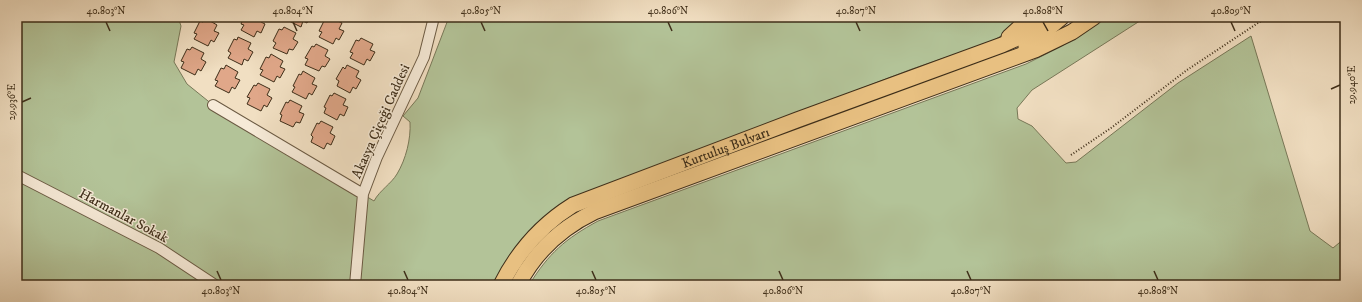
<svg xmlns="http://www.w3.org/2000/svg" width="1362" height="302" font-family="'IM FELL DW Pica',serif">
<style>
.green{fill:#b3c398;stroke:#787858}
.building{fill:#e0a789;stroke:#3e2e19}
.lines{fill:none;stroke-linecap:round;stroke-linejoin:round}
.minor-casing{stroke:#6b5a43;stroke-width:12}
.highway-casing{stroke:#3e2e19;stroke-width:17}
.path{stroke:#3e2e19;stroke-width:2;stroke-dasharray:1 2;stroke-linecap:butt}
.minor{stroke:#f6ead7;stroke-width:10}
.highway{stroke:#e8c081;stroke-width:15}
.ticks{fill:none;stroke:#3e2e19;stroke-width:1.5}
.labels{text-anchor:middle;stroke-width:3;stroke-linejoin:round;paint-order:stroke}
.street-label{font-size:14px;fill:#3e2e19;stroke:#f6ead7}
.neatline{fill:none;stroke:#3e2e19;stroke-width:1.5}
.ticks-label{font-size:10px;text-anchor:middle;fill:#3e2e19}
</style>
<rect width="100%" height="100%" fill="#f1dfc2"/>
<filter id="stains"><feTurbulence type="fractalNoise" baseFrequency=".005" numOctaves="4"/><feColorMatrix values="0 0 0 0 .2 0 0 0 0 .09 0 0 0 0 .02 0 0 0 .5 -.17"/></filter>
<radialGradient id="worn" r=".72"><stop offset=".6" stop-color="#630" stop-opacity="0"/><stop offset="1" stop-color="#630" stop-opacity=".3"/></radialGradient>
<path class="green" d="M 17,17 L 178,17 L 181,26 L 174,62 L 187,84 L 213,105 L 374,201 C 380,190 391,184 397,174 C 406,159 411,139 410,122 L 403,116 L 418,98 L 449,17 L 1019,17 L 1009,31 L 991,42 L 912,69 L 585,194 L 497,285 L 17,285 Z
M 1107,17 L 1146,17 L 1032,90 L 1017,108 L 1018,119 L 1032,126 L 1066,163 L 1076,162 L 1178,83 L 1251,36 L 1310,231 L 1333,248 L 1345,238 L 1345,285 L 529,285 C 549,253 565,239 598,221 L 1026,64 L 1062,46 Z"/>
<path class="building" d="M 244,17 L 263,17 L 261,22 L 265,24 L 261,33 L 257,31 L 254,37 L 241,30 L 244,25 L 241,24 Z
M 289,17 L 310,17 L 307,23 L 303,21 L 301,27 L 287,20 Z
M 330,17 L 342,23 L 339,29 L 344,31 L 339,40 L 336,38 L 333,44 L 319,37 L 322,32 L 319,31 L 325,19 L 328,20 Z
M 205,18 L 217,25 L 214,31 L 219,33 L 214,42 L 211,40 L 208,46 L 194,39 L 197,34 L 194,33 L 200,21 L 203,22 Z
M 284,27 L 296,33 L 293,39 L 298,42 L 293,50 L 289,49 L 287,54 L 273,48 L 276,43 L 273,41 L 279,29 L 282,30 Z
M 238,37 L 251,43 L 248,49 L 253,52 L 248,61 L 244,59 L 242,65 L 228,58 L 231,53 L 228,51 L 234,39 L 237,40 Z
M 361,38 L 373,44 L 370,50 L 375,52 L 370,61 L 367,59 L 364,65 L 350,58 L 353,53 L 350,52 L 356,40 L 359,41 Z
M 316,44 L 328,50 L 325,56 L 330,59 L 325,67 L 322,66 L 319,71 L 305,65 L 308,59 L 305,58 L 312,46 L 314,47 Z
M 192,47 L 204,53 L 201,59 L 206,62 L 201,71 L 198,69 L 195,75 L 181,68 L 184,62 L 181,61 L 187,49 L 190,50 Z
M 271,54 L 283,61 L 280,67 L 285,69 L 280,78 L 277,76 L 274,82 L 260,75 L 263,70 L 260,69 L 266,57 L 269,58 Z
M 226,65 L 238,72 L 235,78 L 240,80 L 235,89 L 232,87 L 229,93 L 215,86 L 218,81 L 215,80 L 221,68 L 224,69 Z
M 347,65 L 359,71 L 356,77 L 361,80 L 356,89 L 353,87 L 350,93 L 337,86 L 339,81 L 336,79 L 343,67 L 345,69 Z
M 303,71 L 315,78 L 312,84 L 317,86 L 312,95 L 309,93 L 306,99 L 292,92 L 295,87 L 293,86 L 299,74 L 301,75 Z
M 258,83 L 270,89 L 267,95 L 272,98 L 267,107 L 264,105 L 261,111 L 247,104 L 250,98 L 247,97 L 254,85 L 256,86 Z
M 334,93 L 346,99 L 343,105 L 348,107 L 344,116 L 340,114 L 337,120 L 324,113 L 326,108 L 324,107 L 330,95 L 332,96 Z
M 290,100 L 302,106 L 299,112 L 304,114 L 300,123 L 296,122 L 293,127 L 280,121 L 282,115 L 280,114 L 286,102 L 288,103 Z
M 321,121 L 333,127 L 330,133 L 335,136 L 331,145 L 327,143 L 324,149 L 311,142 L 313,137 L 311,135 L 317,123 L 319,124 Z"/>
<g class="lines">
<g class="minor-casing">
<path id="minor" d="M 213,105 L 363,194
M 17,175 L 159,248 L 215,285
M 355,285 L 363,194 L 377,157 L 424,57 L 434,17"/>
</g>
<g class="highway-casing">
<g id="highway">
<path d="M 1009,37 L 1020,27 L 1024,17"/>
<path d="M 1026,47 L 1062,17"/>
<path id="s1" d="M 501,285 C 518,251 541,225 573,205 L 797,120 L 1002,45 L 1022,36 L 1046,17"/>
<path d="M 518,285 C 535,252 561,228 594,212 L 1035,50 L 1072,32 L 1094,17"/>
</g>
</g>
<path class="path" d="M 1071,155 L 1111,128 L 1187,70 L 1267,17"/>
<use href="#minor" class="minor"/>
<use href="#highway" class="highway"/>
</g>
<path class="ticks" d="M 106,22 L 110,31M 293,22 L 297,31M 481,22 L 485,31M 668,22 L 672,31M 856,22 L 860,31M 1043,22 L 1048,31M 1231,22 L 1235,31M 1331,89 L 1340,85M 22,102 L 31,98M 217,271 L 221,280M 404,271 L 408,280M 592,271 L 596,280M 779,271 L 783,280M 967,271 L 971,280M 1154,271 L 1158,280"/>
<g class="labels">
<g class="street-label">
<text transform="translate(380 121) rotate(-66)" y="5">Akasya Çiçeği Caddesi</text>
<text dy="5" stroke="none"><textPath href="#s1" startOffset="272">Kurtuluş Bulvarı</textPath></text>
<text transform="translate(124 215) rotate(28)" y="5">Harmanlar Sokak</text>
</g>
</g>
<rect width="1362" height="302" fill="none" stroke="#f1dfc2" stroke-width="44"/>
<rect x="22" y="22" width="1318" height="258" class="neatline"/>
<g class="ticks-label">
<text x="106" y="14">40.803°N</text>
<text x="293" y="14">40.804°N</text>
<text x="481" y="14">40.805°N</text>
<text x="668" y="14">40.806°N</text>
<text x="856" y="14">40.807°N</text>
<text x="1043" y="14">40.808°N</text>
<text x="1231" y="14">40.809°N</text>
<text transform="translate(1351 85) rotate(-90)" y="4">29.940°E</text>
<text transform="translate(11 102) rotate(-90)" y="4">29.936°E</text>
<text x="221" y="294">40.803°N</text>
<text x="408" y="294">40.804°N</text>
<text x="596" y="294">40.805°N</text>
<text x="783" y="294">40.806°N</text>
<text x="971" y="294">40.807°N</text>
<text x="1158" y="294">40.808°N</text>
</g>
<rect width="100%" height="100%" filter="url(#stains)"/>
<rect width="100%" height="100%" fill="url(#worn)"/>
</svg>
